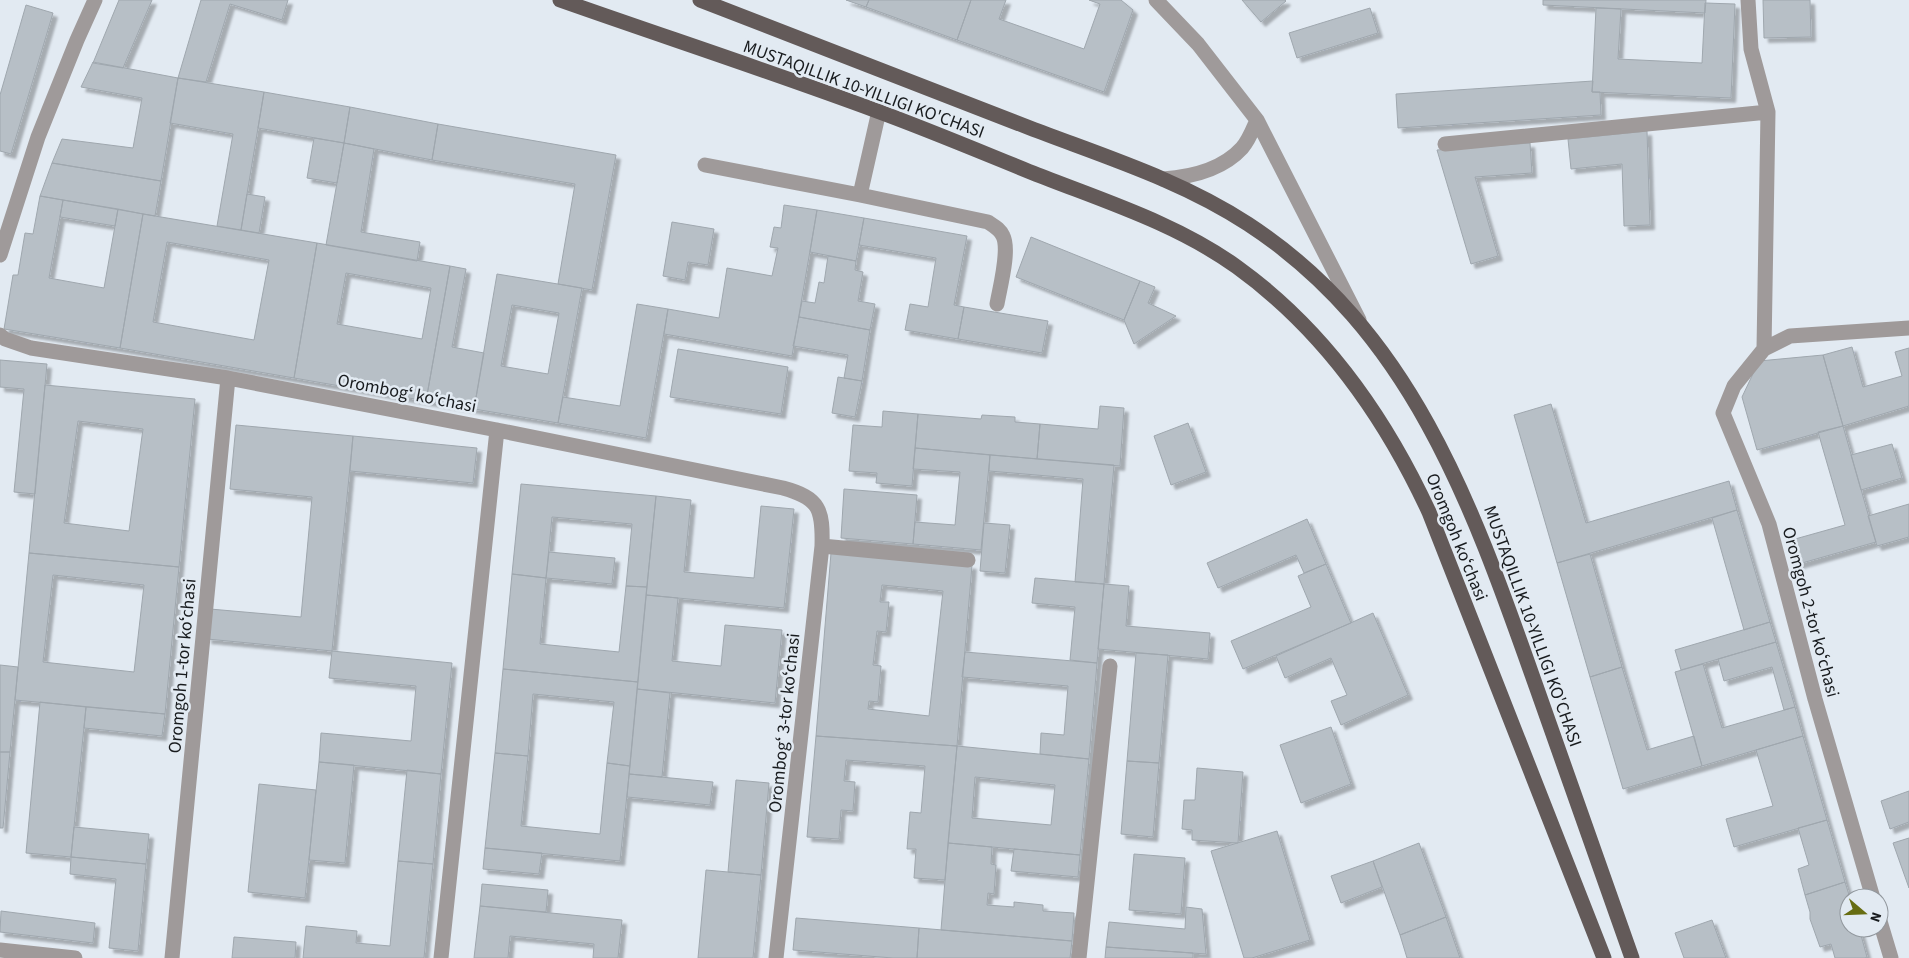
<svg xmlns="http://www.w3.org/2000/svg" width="1909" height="958" font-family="'Source Sans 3',sans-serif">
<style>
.building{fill:#b7bfc6;stroke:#9fa7ae;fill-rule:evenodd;filter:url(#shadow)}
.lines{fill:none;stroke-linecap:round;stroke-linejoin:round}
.minor{stroke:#9f9a9a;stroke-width:15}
.major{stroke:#635a59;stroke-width:15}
.labels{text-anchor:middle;stroke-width:5;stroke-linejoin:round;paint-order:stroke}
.street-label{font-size:18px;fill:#181b1e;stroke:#e2eaf2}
</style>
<defs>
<filter id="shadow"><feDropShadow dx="4.5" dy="4.5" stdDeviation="1" flood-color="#0004"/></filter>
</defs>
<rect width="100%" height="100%" fill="#e2eaf2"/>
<path class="building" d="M 119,0 L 152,0 L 123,68 L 93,63 Z
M 201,0 L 288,0 L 282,20 L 230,4 L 206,82 L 178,78 Z
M 846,0 L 869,0 L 866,7 Z
M 869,0 L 971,0 L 957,40 L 866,7 Z
M 971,0 L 1006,0 L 999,19 L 1084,49 L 1100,4 L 1089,0 L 1121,0 L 1133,10 L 1104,92 L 957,40 Z
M 1242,0 L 1285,0 L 1286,1 L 1261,22 Z
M 1543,0 L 1706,0 L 1705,13 L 1543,5 Z
M 1763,0 L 1810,0 L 1811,37 L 1764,38 Z
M 1705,3 L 1735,4 L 1731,98 L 1592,92 L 1596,8 L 1621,9 L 1618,59 L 1702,63 Z
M 26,5 L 53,13 L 11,154 L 0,151 L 0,95 Z
M 1370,8 L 1378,33 L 1297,58 L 1289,33 Z
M 93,62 L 178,78 L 161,181 L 52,163 L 62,139 L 133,148 L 142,98 L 81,87 Z
M 178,78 L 264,92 L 241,230 L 217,226 L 233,134 L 170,123 Z
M 1593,81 L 1592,92 L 1600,92 L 1601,115 L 1398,128 L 1396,94 Z
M 264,92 L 350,107 L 344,143 L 258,128 Z
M 350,107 L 438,124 L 432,160 L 344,143 Z
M 438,124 L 616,155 L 592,290 L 558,284 L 575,184 L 432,160 Z
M 1647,131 L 1650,225 L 1624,226 L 1622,164 L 1571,169 L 1568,139 Z
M 314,138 L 344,143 L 337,183 L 307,178 Z
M 344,143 L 374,149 L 361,232 L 420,242 L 417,261 L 326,245 Z
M 1530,143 L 1532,173 L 1475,177 L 1498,256 L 1471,264 L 1437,150 Z
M 52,163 L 161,181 L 155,216 L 40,196 Z
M 247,194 L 265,197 L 259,233 L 241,230 Z
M 40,196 L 63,200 L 49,278 L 104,288 L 118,209 L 143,214 L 120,348 L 4,329 L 13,275 L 18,275 L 25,233 L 33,234 Z
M 63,200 L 118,209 L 115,226 L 60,217 Z
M 784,205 L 817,210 L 792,356 L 664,334 L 668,309 L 719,318 L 727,268 L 772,276 L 778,248 L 770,247 L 774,227 L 781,228 Z
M 817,210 L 864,218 L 856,261 L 810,252 Z
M 143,214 L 317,243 L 294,378 L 120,348 ZM 167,242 L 269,260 L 254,340 L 153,322 Z
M 864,218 L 967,236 L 954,305 L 964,307 L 958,339 L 905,330 L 910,304 L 928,307 L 936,258 L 859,245 Z
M 672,222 L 714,229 L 708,265 L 688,262 L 685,280 L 663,276 Z
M 1031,237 L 1140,281 L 1124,320 L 1016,277 Z
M 317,243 L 450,266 L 426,401 L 294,378 ZM 346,273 L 431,288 L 422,339 L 337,324 Z
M 828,256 L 856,261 L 855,270 L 863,272 L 858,301 L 875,304 L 870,330 L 799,317 L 802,301 L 815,303 L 819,282 L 824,283 Z
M 450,266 L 466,269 L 452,347 L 484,353 L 474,409 L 426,401 Z
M 497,274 L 582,288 L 558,423 L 474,409 ZM 512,305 L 559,313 L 548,374 L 501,366 Z
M 1140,281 L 1155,287 L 1148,303 L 1176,316 L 1134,344 L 1124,320 Z
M 637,304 L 668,309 L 646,438 L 558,423 L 563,397 L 620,406 Z
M 964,307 L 1048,321 L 1042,353 L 958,339 Z
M 799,317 L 870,330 L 862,381 L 844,378 L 848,355 L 793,346 Z
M 1852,347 L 1863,387 L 1902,376 L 1895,352 L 1909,348 L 1909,406 L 1843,426 L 1823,355 Z
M 678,349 L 788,367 L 781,414 L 670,397 Z
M 1823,355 L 1843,426 L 1757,450 L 1742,397 L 1759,361 Z
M 0,360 L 47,364 L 35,494 L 14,492 L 24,389 L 0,387 Z
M 838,377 L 862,381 L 855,417 L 832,413 Z
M 45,385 L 195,399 L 179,567 L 29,553 ZM 78,421 L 143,429 L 129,531 L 64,523 Z
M 1551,404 L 1586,523 L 1729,481 L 1737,510 L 1557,563 L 1514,415 Z
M 1100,406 L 1124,408 L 1120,466 L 1037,459 L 1040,424 L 1098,429 Z
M 883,411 L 918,414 L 912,486 L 876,483 L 877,473 L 849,471 L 853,425 L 882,427 Z
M 918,414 L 981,419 L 982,415 L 1015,417 L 1015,422 L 1040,424 L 1037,459 L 915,448 Z
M 1188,423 L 1206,472 L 1171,485 L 1154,436 Z
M 236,425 L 353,436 L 332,651 L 207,639 L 210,609 L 301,617 L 312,497 L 230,489 Z
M 1843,426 L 1876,542 L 1795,565 L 1788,541 L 1845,525 L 1818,432 Z
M 353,436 L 477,448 L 473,483 L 350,471 Z
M 1892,444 L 1902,478 L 1861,490 L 1851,455 Z
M 915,448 L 990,455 L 981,550 L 913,544 L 915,522 L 955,525 L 960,472 L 913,469 Z
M 990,455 L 1114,465 L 1104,584 L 1075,582 L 1083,479 L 989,471 Z
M 521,484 L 656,496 L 647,587 L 626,586 L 632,524 L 552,517 L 546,578 L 512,574 Z
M 844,489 L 917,495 L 913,544 L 841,538 Z
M 656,496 L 691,500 L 684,572 L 754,578 L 761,506 L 794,509 L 784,608 L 646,595 Z
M 1909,504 L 1909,537 L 1877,546 L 1868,516 Z
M 1737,510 L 1770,622 L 1744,630 L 1712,518 Z
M 1307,519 L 1326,564 L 1304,573 L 1296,555 L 1218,588 L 1207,563 Z
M 984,523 L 1010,525 L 1005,573 L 980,571 Z
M 549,552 L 615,558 L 612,584 L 546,578 Z
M 29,553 L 179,567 L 165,714 L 15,700 ZM 53,575 L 144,585 L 134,672 L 43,662 Z
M 831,553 L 972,565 L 957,746 L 816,736 ZM 882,585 L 943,591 L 929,716 L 868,709 L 869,701 L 878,702 L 881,666 L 873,665 L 877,631 L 886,632 L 889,602 L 880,602 Z
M 1590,554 L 1622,667 L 1590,677 L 1557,563 Z
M 1326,564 L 1351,623 L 1243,669 L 1231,641 L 1311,607 L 1298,576 Z
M 512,574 L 546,578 L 540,644 L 619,652 L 626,586 L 647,587 L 638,682 L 503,669 Z
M 1035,578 L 1104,584 L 1097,663 L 1070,660 L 1075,607 L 1032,603 Z
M 1104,584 L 1129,586 L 1126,626 L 1210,633 L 1208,659 L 1098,649 Z
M 646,595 L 678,598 L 672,661 L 721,666 L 725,625 L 782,630 L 775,703 L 637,689 Z
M 1373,613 L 1408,695 L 1341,725 L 1331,701 L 1347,695 L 1331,658 L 1285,678 L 1276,656 Z
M 1770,622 L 1776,642 L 1681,670 L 1675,650 Z
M 1776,642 L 1795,707 L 1784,710 L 1772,667 L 1724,681 L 1718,659 Z
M 332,651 L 452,663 L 441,774 L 319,762 L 321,733 L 411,741 L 416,686 L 329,678 Z
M 965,652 L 1097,663 L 1089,759 L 1040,754 L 1041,733 L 1064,735 L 1068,686 L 962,677 Z
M 1136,653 L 1168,655 L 1159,763 L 1127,761 Z
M 1703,664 L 1722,728 L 1795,707 L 1803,736 L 1702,766 L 1675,672 Z
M 0,665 L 18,667 L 10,752 L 0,752 Z
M 1622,667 L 1647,750 L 1694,736 L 1702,766 L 1623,789 L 1590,677 Z
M 503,669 L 638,682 L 630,766 L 607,763 L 614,702 L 533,694 L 528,756 L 495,753 Z
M 637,689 L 670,693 L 662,777 L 629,774 Z
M 40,702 L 86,707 L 71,857 L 26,853 Z
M 86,707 L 165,714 L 162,736 L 84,728 Z
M 1331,727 L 1351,784 L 1301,803 L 1280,745 Z
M 816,736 L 957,746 L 945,880 L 914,878 L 916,849 L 907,849 L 910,812 L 921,813 L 925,766 L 846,760 L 844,781 L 855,782 L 853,811 L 841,810 L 839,839 L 807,837 Z
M 1803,736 L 1827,820 L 1734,847 L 1726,819 L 1773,806 L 1756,750 Z
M 957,746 L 1089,759 L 1080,855 L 948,843 ZM 975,777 L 1055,785 L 1051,825 L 972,818 Z
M 0,752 L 10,752 L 3,828 L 0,828 Z
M 495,753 L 528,756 L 521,826 L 600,834 L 607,763 L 630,766 L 620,861 L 485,848 Z
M 1127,761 L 1159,763 L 1153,837 L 1121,834 Z
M 319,762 L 354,765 L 345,863 L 309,860 Z
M 1197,768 L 1243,772 L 1238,843 L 1192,840 L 1192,830 L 1182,829 L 1184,800 L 1195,800 Z
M 407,770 L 441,774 L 433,864 L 398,861 Z
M 629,774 L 713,782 L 710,805 L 627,797 Z
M 736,780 L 769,783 L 761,875 L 728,872 Z
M 259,784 L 316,790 L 305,898 L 248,892 Z
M 1909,791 L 1909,822 L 1890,829 L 1881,801 Z
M 1827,820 L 1845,882 L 1805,895 L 1798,869 L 1809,865 L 1798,828 Z
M 74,827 L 149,834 L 146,864 L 71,857 Z
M 1277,831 L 1310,940 L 1252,958 L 1244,958 L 1211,851 Z
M 1909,838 L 1909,888 L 1893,843 Z
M 948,843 L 992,847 L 991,864 L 996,865 L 994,894 L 988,893 L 987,905 L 1014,907 L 1014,902 L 1043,905 L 1043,911 L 1074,913 L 1072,941 L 941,930 Z
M 1419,843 L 1446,917 L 1400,935 L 1373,861 Z
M 485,848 L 542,853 L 539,874 L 483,869 Z
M 1014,849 L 1080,855 L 1078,877 L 1011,871 Z
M 1134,854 L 1185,858 L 1181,914 L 1129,910 Z
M 71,857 L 146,864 L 138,951 L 109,948 L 116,879 L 70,874 Z
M 398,861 L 433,864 L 424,958 L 303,958 L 306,926 L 357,931 L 356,943 L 390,946 Z
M 1373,861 L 1382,887 L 1341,903 L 1331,876 Z
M 706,870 L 761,875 L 753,958 L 698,958 Z
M 1845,882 L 1850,898 L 1849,928 L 1859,928 L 1867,957 L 1865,958 L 1835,958 L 1831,944 L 1820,947 L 1810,919 L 1810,912 L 1805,895 Z
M 482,884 L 548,890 L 546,912 L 480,906 Z
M 480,906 L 622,920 L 618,958 L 593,958 L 594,944 L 510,936 L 508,958 L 474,958 Z
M 1186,907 L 1202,909 L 1206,954 L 1106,947 L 1109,922 L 1185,929 Z
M 1,911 L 95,923 L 93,943 L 0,932 Z
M 1446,917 L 1460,958 L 1407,958 L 1400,935 Z
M 796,918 L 919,928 L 917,958 L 893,958 L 793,950 Z
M 1712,920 L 1726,958 L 1684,958 L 1675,933 Z
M 919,928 L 1072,941 L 1070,958 L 917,958 Z
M 234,937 L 296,942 L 295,958 L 232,958 Z
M 1106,947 L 1193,953 L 1193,958 L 1105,958 Z"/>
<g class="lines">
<path class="minor" d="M 1156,0 L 1198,44 L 1257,120 L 1359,320
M 879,111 L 860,195 L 988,222 C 994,226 1000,229 1003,236 C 1010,250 1000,287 997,304
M 1445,144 L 1768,112 L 1751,49 L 1748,0
M 705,165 L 860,195
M 1163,179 C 1191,177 1222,170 1242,148 C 1249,140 1253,129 1257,120
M 0,255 L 38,137 L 77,40 L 95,0
M 0,335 L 5,339 L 31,348 L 228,378 L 497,430 L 783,488 C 820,498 823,510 822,546 L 776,958
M 1764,349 L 1768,112
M 822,546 L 968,560
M 1873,898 L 1815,699 L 1769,524 L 1723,413 L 1734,386 L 1764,349 L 1790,336 L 1909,328
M 1879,918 L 1891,958
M 0,950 L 75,958
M 172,958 L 228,378
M 441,958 L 497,430
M 1079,958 L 1110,666"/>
<path class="major" d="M 560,0 C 665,37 772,72 877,111 C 929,130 981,152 1033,173 C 1101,200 1176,223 1237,267 C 1323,329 1385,417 1429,512 L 1604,958
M 700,0 C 810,43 920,85 1030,128 C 1103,156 1181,180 1248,224 C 1413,332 1473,508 1536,686 C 1568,776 1600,867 1632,958"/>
</g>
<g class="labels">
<g class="street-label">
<text transform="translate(864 89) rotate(20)" y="6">MUSTAQILLIK 10-YILLIGI KO'CHASI</text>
<text transform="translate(407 393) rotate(11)" y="6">Orombogʻ koʻchasi</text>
<text transform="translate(1457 537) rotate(68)" y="6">Oromgoh koʻchasi</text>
<text transform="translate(1811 612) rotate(75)" y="6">Oromgoh 2-tor koʻchasi</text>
<text transform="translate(1533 626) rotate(70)" y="6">MUSTAQILLIK 10-YILLIGI KO'CHASI</text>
<text transform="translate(182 666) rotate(-85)" y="6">Oromgoh 1-tor koʻchasi</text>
<text transform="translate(784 723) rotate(-84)" y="6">Orombogʻ 3-tor koʻchasi</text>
</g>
</g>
<g transform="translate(1864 913) rotate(109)"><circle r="24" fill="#e2eaf2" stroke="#91979d"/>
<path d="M0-4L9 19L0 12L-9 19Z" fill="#676d12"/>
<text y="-8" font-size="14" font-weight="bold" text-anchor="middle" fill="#181b1e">N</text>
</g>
</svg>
